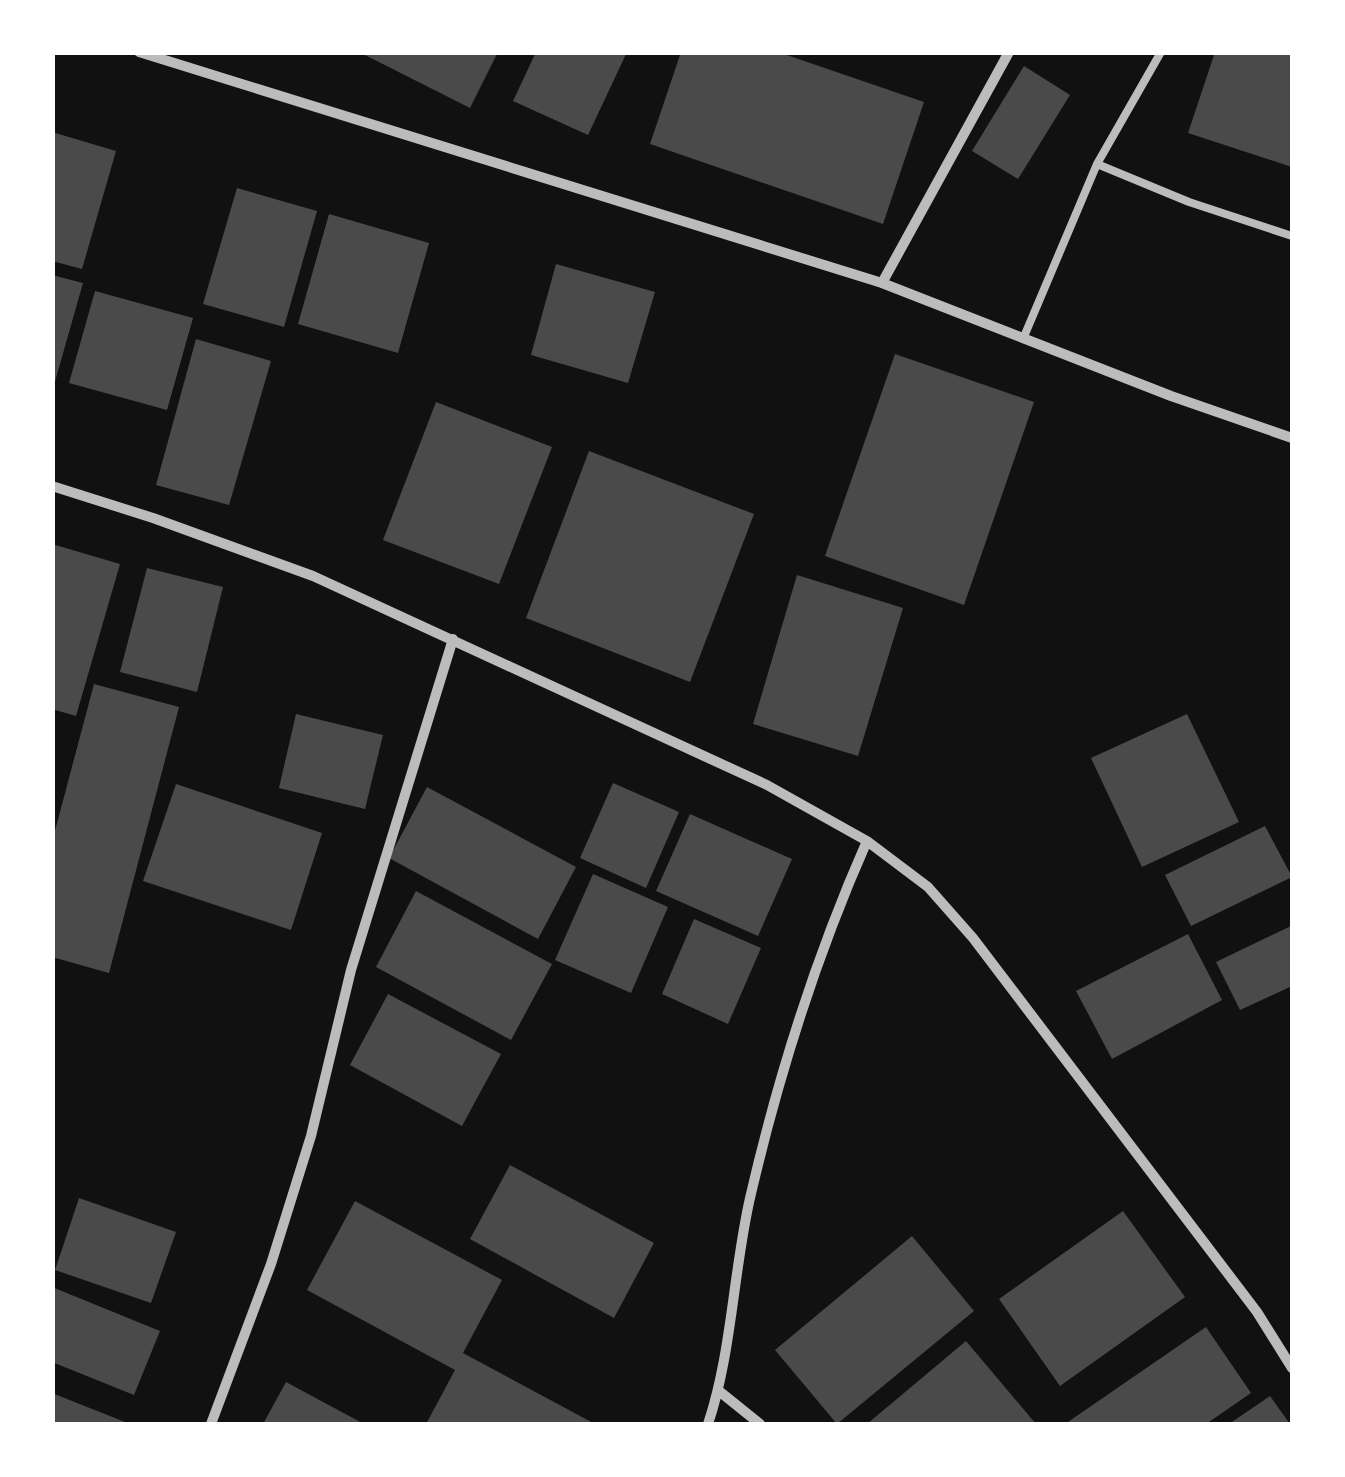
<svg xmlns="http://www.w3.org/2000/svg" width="1345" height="1477" font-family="'Playfair Display',serif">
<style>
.building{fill:#4a4a4a}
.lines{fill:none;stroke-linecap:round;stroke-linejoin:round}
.service{stroke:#bcbcbc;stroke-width:8}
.minor{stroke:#bcbcbc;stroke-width:10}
</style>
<rect width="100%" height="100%" fill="#111"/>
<path class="building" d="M 359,52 L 498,52 L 470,108 Z
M 536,52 L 627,52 L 588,135 L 513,101 Z
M 681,52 L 778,52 L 924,102 L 883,224 L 650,144 Z
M 1215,52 L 1292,52 L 1292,167 L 1188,133 Z
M 1024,66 L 1070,95 L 1018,179 L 972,151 Z
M 52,132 L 116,151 L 82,269 L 52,261 Z
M 237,188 L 317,211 L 284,327 L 203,304 Z
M 329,214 L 429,243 L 398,353 L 298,324 Z
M 556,264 L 655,292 L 628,383 L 531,355 Z
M 52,275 L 83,283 L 54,385 L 52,385 Z
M 95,291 L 193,318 L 167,410 L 69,383 Z
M 196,339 L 271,361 L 229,505 L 156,485 Z
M 895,354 L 1034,402 L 964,605 L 825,556 Z
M 436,402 L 552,447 L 499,584 L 383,540 Z
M 589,451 L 754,514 L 690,682 L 526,618 Z
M 52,544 L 120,564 L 76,716 L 52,709 Z
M 147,568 L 223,587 L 197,692 L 120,672 Z
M 797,575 L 903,608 L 858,756 L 753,724 Z
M 94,684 L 179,707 L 109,973 L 52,957 L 52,842 Z
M 296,714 L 383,735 L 365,809 L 279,788 Z
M 1187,714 L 1239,822 L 1142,867 L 1091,758 Z
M 613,783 L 679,812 L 646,888 L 580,858 Z
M 176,784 L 322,833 L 291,930 L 143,881 Z
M 427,787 L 576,867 L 538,939 L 389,858 Z
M 690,814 L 792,859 L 758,936 L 656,891 Z
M 1265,826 L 1292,877 L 1191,926 L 1165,875 Z
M 593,874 L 668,907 L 631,993 L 555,960 Z
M 416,891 L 552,964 L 511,1040 L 376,967 Z
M 694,919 L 761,948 L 728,1024 L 662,994 Z
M 1291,926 L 1292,986 L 1240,1010 L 1216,962 Z
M 1188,934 L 1222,1000 L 1112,1059 L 1076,991 Z
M 388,994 L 501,1054 L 462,1126 L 350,1065 Z
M 510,1165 L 654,1243 L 614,1318 L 470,1239 Z
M 79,1198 L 176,1232 L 151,1303 L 55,1270 Z
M 355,1201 L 502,1280 L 463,1353 L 595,1424 L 426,1424 L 455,1370 L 307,1290 Z
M 1123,1211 L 1185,1297 L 1060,1386 L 999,1299 Z
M 912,1236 L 974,1311 L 837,1424 L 775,1350 Z
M 52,1287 L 160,1331 L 134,1395 L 52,1362 Z
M 1206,1327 L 1251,1393 L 1206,1424 L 1065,1424 Z
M 966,1341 L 1036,1424 L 867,1424 Z
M 286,1382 L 364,1424 L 263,1424 Z
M 52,1393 L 130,1424 L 52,1424 Z
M 1270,1396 L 1290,1424 L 1229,1424 Z"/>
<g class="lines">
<path class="service" d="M 1097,164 L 1189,202 L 1292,236
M 1023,339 L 1097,164 L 1161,52"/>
<path class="minor" d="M 139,52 L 882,283 L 1171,396 L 1292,438
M 882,283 L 1009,52
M 52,486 L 153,518 L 313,576 L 767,785 L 867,841 L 928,887 L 973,938 L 1257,1312 L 1292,1368
M 719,1391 L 760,1424
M 211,1424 L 271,1264 L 311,1136 L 351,970 L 453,639
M 708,1424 C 732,1352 733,1273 750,1198 C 778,1077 817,954 867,841"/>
</g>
<rect width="1345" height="1477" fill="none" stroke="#ffffff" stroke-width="110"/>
</svg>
